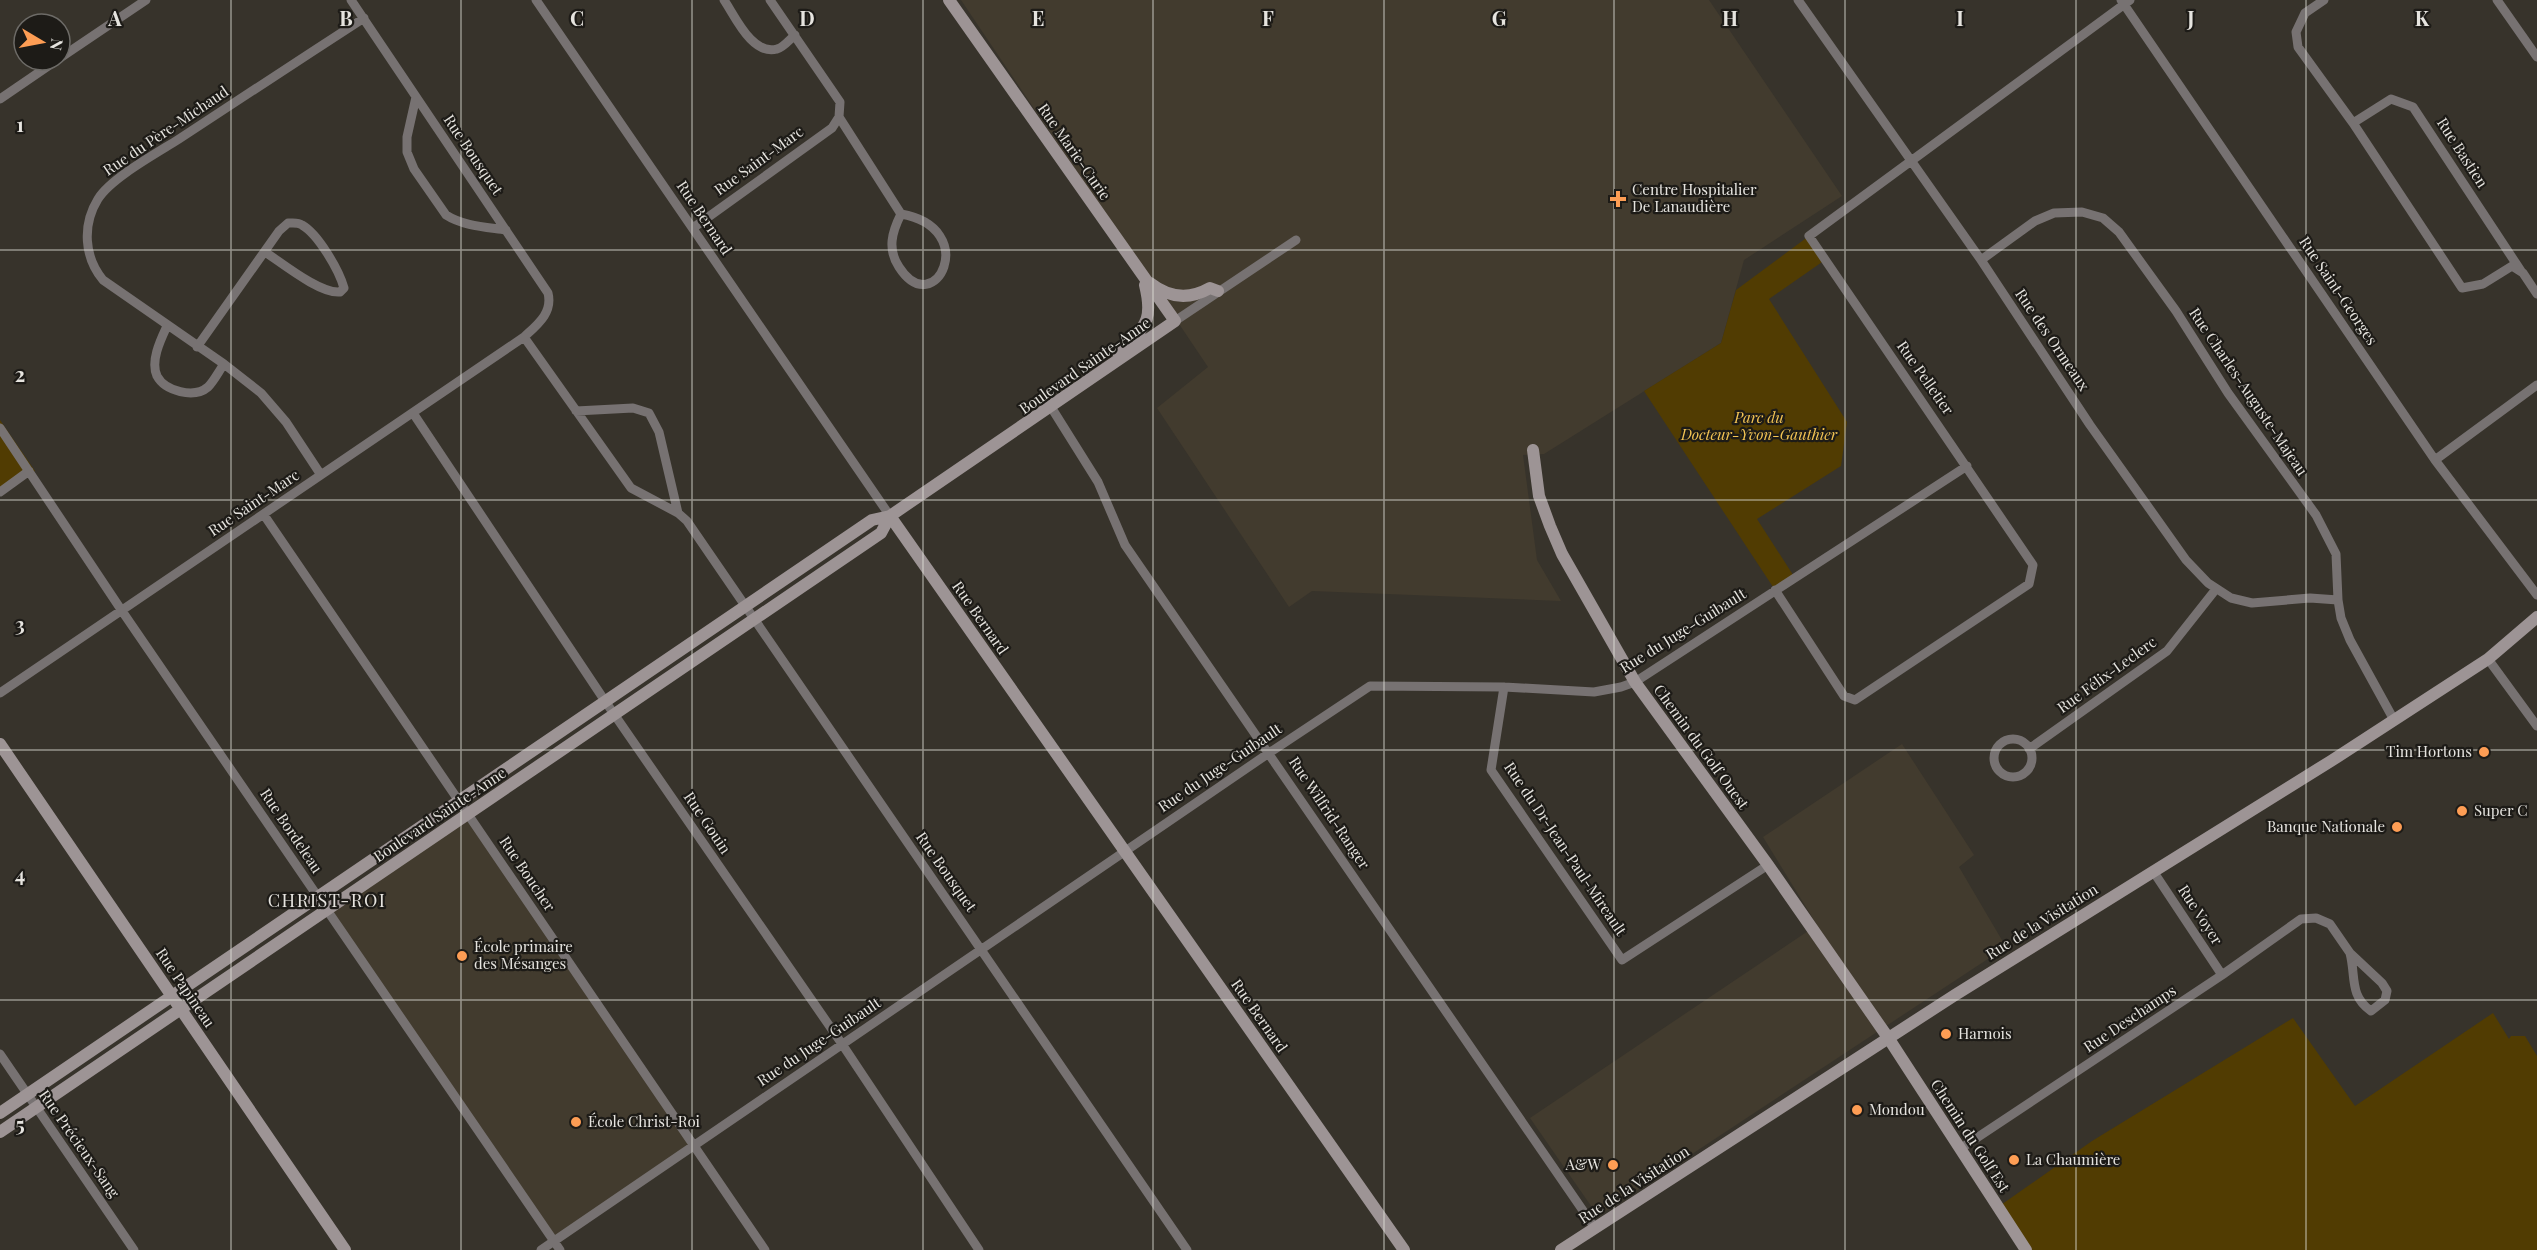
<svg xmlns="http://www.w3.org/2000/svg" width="2537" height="1250" font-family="'Playfair Display',serif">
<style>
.built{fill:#423b2e}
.green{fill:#513c02}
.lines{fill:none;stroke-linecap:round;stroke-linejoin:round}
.street{stroke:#777272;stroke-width:9}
.secondary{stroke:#9d9495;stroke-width:12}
.grid{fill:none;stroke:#e6e4df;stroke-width:1.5;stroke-opacity:0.55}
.poi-dot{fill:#fd9d54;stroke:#1d1b17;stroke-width:2}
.labels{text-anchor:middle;stroke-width:4.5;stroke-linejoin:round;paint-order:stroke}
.street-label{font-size:15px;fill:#e6e4df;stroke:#1d1b17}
.poi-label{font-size:15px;fill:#e6e4df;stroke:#1d1b17;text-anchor:start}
.park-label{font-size:15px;font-style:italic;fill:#f4c554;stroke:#1d1b17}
.quarter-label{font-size:18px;letter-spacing:1.5px;fill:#e6e4df;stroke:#1d1b17}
.grid-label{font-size:20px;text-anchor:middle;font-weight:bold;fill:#e6e4df;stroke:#1d1b17;stroke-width:4.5;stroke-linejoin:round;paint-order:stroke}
</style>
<rect width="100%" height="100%" fill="#37332b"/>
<path class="built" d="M 961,0 L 1709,0 L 1842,196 L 1744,260 L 1721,343 L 1544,454 L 1523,455 L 1537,560 L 1561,601 L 1312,591 L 1289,607 L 1157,408 L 1208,367 Z
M 1902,744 L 1974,855 L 1959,867 L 2006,947 L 1598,1216 L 1530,1118 L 1817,925 L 1763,837 Z
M 468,814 L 694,1145 L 554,1241 L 328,911 Z"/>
<path class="green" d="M 1809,236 L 1825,260 L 1769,299 L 1847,422 L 1841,466 L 1757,519 L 1795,578 L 1775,590 L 1644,391 L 1721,343 L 1736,290 Z
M 0,420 L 35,471 L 0,495 Z
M 2493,1013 L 2509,1039 L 2511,1036 L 2525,1036 L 2537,1056 L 2537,1250 L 2025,1250 L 1998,1207 L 2092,1141 L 2293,1018 L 2355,1106 Z"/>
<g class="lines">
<path class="street" d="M 536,0 L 890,516
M 724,0 C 735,16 752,56 777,49 C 783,48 790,39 795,35
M 1798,0 L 1981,260 L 2090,425 L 2186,560 L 2208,583 L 2231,598 L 2252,603 L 2310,598 L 2338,600
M 2121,0 L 2435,460 L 2537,595
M 2324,0 L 2305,13 L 2296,32 L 2298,47 L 2353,123 L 2462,288 L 2483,284 L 2512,266 L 2523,273 L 2537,294
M 2497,0 L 2537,57
M 60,58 L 146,0
M 416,97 L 407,137 L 407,152 L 414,169 L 446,215 C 463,226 486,227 506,230
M 0,99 L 57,60
M 839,117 L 901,214
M 2353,123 L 2391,99 L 2413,107 L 2521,271
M 901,214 C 982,228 935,323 899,267 C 887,249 892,232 901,214 Z
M 693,228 L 832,128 L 839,117 L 840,102 L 770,0
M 1981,260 L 2035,221 L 2054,213 L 2082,212 L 2103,218 L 2119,232 L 2176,311 L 2228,393 L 2316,515 L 2336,554 L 2338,600 L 2341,618 L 2350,640 L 2394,720
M 1175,321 L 1296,240
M 167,326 C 161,339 150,361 157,376 C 165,391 194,399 208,387 C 214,381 219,371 224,364
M 524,337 L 631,488 L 678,513 L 687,521 L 1187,1250
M 197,347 L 279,231 L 288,223 C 293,223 298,222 302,225 C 318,234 339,270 344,288 L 340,292 C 320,294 282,263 265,252
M 1051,407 L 1098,482 L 1125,545 L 1595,1228
M 576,411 L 633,408 L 649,413 L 659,432 L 678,513
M 413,413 L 605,701 L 842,1044 L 979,1250
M 0,428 L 122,611 L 560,1250
M 2435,460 L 2537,385
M 321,475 L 286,422 L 261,393 L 224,364 L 103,280 C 84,257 82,225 98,199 C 111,178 157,153 179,139 C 240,99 302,58 364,18
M 0,492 L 29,471
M 264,515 L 765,1250
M 1775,590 L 1844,696 L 1855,700 L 2029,584 L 2033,565 L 1809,236 L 2130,0
M 2488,659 L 2537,726
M 1504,687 L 1491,770 L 1622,960 L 1768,865
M 0,693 L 524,337 C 537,325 553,313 548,293 L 351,0
M1994 758a19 19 0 1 1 38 0a19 19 0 1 1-38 0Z
M 2029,749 L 2167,651 L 2216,589
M 2153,871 L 2222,975
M 0,1054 L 134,1250
M 1960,1149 L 2222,975 L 2301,919 L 2316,918 L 2330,924 L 2350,953 L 2382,983 L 2387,991 L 2385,1000 L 2371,1011 C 2349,996 2356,976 2350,953
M 541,1250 L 1269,753 L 1370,686 L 1504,687 L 1594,692 L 1621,687 L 1635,682 L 1967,466"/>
<path class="secondary" d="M 1150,283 C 1169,298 1189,300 1210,288 L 1218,291
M 1119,355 C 1141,327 1155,326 1145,285
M 1533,450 L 1539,496 L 1550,526 L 1562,554 L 1635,682 L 1768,865 L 1889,1039 L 2026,1250
M 890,516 L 1404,1250
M 0,744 L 345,1250
M 0,1113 L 872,520 L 890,516 L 1175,321 L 949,0
M 0,1132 L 881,533 L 890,516
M 1561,1250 L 1955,995 L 2331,761 L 2488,659 L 2537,617"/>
</g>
<path class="grid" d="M 231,0 L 231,1250M 461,0 L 461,1250M 692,0 L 692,1250M 923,0 L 923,1250M 1153,0 L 1153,1250M 1384,0 L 1384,1250M 1614,0 L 1614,1250M 1845,0 L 1845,1250M 2076,0 L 2076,1250M 2306,0 L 2306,1250M 0,250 L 2537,250M 0,500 L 2537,500M 0,750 L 2537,750M 0,1000 L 2537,1000"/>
<g class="poi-dot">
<path d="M1615 190h6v6h6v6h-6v6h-6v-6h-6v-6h6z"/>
<circle cx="2484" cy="752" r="6"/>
<circle cx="2462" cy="811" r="6"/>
<circle cx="2397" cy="827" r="6"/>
<circle cx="462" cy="956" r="6"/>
<circle cx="1946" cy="1034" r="6"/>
<circle cx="1857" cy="1110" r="6"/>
<circle cx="576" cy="1122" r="6"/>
<circle cx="2014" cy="1160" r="6"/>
<circle cx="1613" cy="1165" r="6"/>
</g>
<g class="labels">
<g class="street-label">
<text transform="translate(166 131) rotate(-34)" y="5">Rue du Père-Michaud</text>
<text transform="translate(1074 152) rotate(55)" y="5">Rue Marie-Curie</text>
<text transform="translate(2462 153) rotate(57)" y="5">Rue Bastien</text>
<text transform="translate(473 155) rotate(56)" y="5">Rue Bousquet</text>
<text transform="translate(759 161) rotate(-36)" y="5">Rue Saint-Marc</text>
<text transform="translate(704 218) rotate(56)" y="5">Rue Bernard</text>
<text transform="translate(2338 291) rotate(56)" y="5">Rue Saint-Georges</text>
<text transform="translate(2052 340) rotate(56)" y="5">Rue des Ormeaux</text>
<text transform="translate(1085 366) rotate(-35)" y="5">Boulevard Sainte-Anne</text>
<text transform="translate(1925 378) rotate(55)" y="5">Rue Pelletier</text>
<text transform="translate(2248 392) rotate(56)" y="5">Rue Charles-Auguste-Majeau</text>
<text transform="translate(254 503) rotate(-34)" y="5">Rue Saint-Marc</text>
<text transform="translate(980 618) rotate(55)" y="5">Rue Bernard</text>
<text transform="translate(1683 631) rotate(-32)" y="5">Rue du Juge-Guibault</text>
<text transform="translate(2107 675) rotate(-36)" y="5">Rue Félix-Leclerc</text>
<text transform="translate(1701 747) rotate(54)" y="5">Chemin du Golf Ouest</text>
<text transform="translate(1220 768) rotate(-34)" y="5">Rue du Juge-Guibault</text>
<text transform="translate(1329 813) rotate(56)" y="5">Rue Wilfrid-Ranger</text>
<text transform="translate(440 815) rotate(-34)" y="5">Boulevard Sainte-Anne</text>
<text transform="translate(707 823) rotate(56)" y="5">Rue Gouin</text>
<text transform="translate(291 831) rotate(56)" y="5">Rue Bordeleau</text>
<text transform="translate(1565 849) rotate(56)" y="5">Rue du Dr-Jean-Paul-Mireault</text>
<text transform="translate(946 872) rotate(55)" y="5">Rue Bousquet</text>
<text transform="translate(527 874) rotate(56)" y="5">Rue Boucher</text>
<text transform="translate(2200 915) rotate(57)" y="5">Rue Voyer</text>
<text transform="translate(2042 922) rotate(-32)" y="5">Rue de la Visitation</text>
<text transform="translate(185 988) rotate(56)" y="5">Rue Papineau</text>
<text transform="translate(1259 1016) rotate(55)" y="5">Rue Bernard</text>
<text transform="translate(2130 1019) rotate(-34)" y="5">Rue Deschamps</text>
<text transform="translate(819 1042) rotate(-34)" y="5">Rue du Juge-Guibault</text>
<text transform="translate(1970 1136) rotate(57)" y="5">Chemin du Golf Est</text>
<text transform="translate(79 1144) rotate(55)" y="5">Rue Précieux-Sang</text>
<text transform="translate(1634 1185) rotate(-33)" y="5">Rue de la Visitation</text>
</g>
<g class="poi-label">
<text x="1632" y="195">Centre Hospitalier<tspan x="1632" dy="17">De Lanaudière</tspan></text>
<text x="2472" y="757" text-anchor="end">Tim Hortons</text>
<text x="2474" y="816">Super C</text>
<text x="2385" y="832" text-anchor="end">Banque Nationale</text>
<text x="474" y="952">École primaire<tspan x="474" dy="17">des Mésanges</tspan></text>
<text x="1958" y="1039">Harnois</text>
<text x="1869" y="1115">Mondou</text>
<text x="588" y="1127">École Christ-Roi</text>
<text x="2026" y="1165">La Chaumière</text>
<text x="1601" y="1170" text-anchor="end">A&amp;W</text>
</g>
<g class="park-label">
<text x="1759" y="423">Parc du<tspan x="1759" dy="17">Docteur-Yvon-Gauthier</tspan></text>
</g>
<g class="quarter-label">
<text x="327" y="907">CHRIST-ROI</text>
</g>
</g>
<g class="grid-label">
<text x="115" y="26">A</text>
<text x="346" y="26">B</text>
<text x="577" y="26">C</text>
<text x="807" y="26">D</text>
<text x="1038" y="26">E</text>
<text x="1268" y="26">F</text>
<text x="1499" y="26">G</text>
<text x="1730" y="26">H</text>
<text x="1960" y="26">I</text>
<text x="2191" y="26">J</text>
<text x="2422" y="26">K</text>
<text x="20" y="132">1</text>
<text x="20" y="382">2</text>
<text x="20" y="632">3</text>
<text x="20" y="882">4</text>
<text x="20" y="1132">5</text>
</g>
<g transform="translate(42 42) rotate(100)"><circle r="28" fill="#1d1b17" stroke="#6d6b67" stroke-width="1.5"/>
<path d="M0-4.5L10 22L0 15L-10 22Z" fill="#fd9d54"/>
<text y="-9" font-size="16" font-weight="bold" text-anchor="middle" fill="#e6e4df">N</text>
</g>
</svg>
